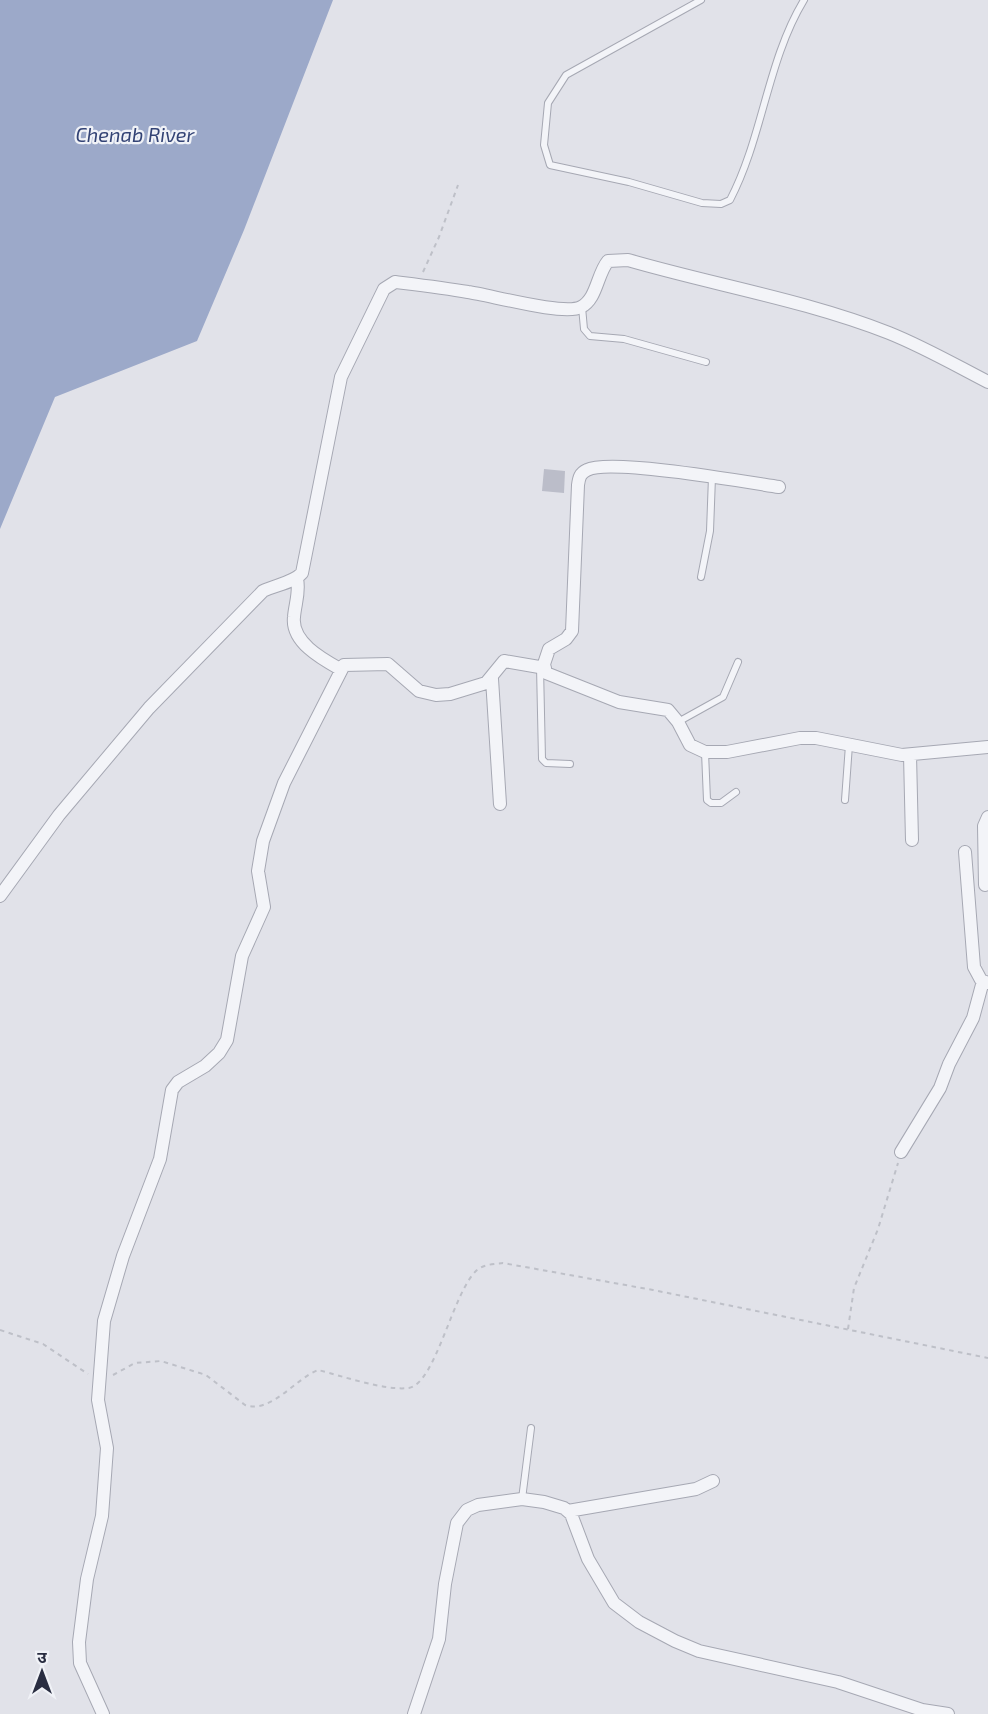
<svg xmlns="http://www.w3.org/2000/svg" width="988" height="1714" font-family="'Exo 2','Noto Sans Devanagari',sans-serif">
<style>
.water{fill:#9ca9c9}
.building{fill:#bbbdc9}
.lines{fill:none;stroke-linecap:round;stroke-linejoin:round}
.lane-casing{stroke:#a6a8b3;stroke-width:8}
.street-casing{stroke:#a6a8b3;stroke-width:14}
.path{stroke:#bec0c8;stroke-width:2;stroke-dasharray:4.5 4.5;stroke-linecap:butt}
.lane{stroke:#f3f4f8;stroke-width:6}
.street{stroke:#f3f4f8;stroke-width:12}
.labels{text-anchor:middle;stroke-width:4.5;stroke-linejoin:round;paint-order:stroke}
.water-label{font-size:20px;font-style:italic;fill:#334375;stroke:#f0f2f7}
</style>
<rect width="100%" height="100%" fill="#e1e2e9"/>
<path class="water" d="M 0,0 L 333,0 L 244,230 L 197,341 L 55,397 L 0,529 Z"/>
<path class="building" d="M 544,469 L 565,471 L 564,493 L 542,491 Z"/>
<g class="lines">
<g class="lane-casing">
<path id="lane" d="M 701,0 L 566,75 L 548,103 L 544,145 L 550,165 L 629,182 L 702,203 L 721,204 L 730,200 C 763,137 767,61 804,0
M 582,307 L 584,329 L 590,336 L 624,339 L 706,362
M 701,577 L 710,531 L 712,477
M 540,667 L 542,759 L 546,763 L 570,764
M 678,722 L 723,697 L 738,662
M 705,752 L 707,800 L 711,803 L 721,803 L 736,792
M 845,800 L 849,745
M 522,1499 L 531,1428"/>
</g>
<g class="street-casing">
<path id="street" d="M 779,487 C 746,482 610,458 587,470 C 580,473 579,478 578,485 L 572,631 L 566,639 L 549,649 L 544,664 L 546,673 L 619,702 L 668,710 L 678,722 L 690,745 L 705,752 L 727,752 L 800,738 L 816,738 L 902,755 L 988,747
M 297,579 C 300,592 295,604 294,617 C 291,642 322,659 340,669
M 492,679 L 500,804
M 910,755 L 912,840
M 965,852 L 974,967 L 981,980 L 988,983
M 985,885 L 984,826 L 988,817
M 0,896 L 59,815 L 149,708 L 263,591 C 275,585 293,583 302,573 L 341,377 L 384,289 L 395,282 C 419,285 444,288 468,292 C 490,295 564,316 581,307 C 597,299 597,274 608,261 L 628,260 C 714,285 805,300 889,333 C 924,347 955,365 988,382
M 901,1152 L 940,1088 L 949,1064 L 973,1018 L 983,981
M 568,1511 L 696,1489 L 713,1481
M 103,1714 L 80,1663 L 79,1642 L 87,1579 L 102,1516 L 107,1448 L 98,1400 L 104,1321 L 123,1256 L 160,1159 L 172,1090 L 178,1082 L 205,1066 L 219,1053 L 227,1040 L 242,956 L 264,907 L 258,871 L 263,841 L 284,783 L 344,665 L 388,664 L 419,691 L 436,695 L 450,694 L 486,683 L 504,661 L 545,668
M 414,1714 L 439,1639 L 445,1584 L 457,1523 L 467,1510 L 478,1505 L 522,1499 L 544,1502 L 564,1508 L 571,1514 L 588,1559 L 614,1603 L 639,1622 L 675,1641 L 699,1651 L 838,1682 L 922,1710 L 948,1714"/>
</g>
<path class="path" d="M 423,272 L 439,237 L 458,185
M 848,1329 L 854,1288 L 878,1229 L 898,1163
M 0,1330 L 43,1344 L 88,1374
M 113,1375 L 135,1363 L 161,1361 L 206,1375 L 245,1405 C 271,1414 295,1379 318,1370 C 343,1376 384,1391 409,1388 C 436,1383 453,1291 477,1270 C 484,1264 495,1264 503,1263 L 653,1290 L 988,1358"/>
<use href="#lane" class="lane"/>
<use href="#street" class="street"/>
</g>
<g class="labels">
<g class="water-label">
<text x="135" y="142">Chenab River</text>
</g>
</g>
<g transform="translate(42 1672)" stroke="#f0f2f7" stroke-width="4.5" paint-order="stroke">
<path d="M0-4.5L10 22L0 15L-10 22Z" fill="#292d41"/>
<text y="-9" font-size="16" font-weight="bold" text-anchor="middle" fill="#292d41">उ</text>
</g>
</svg>
